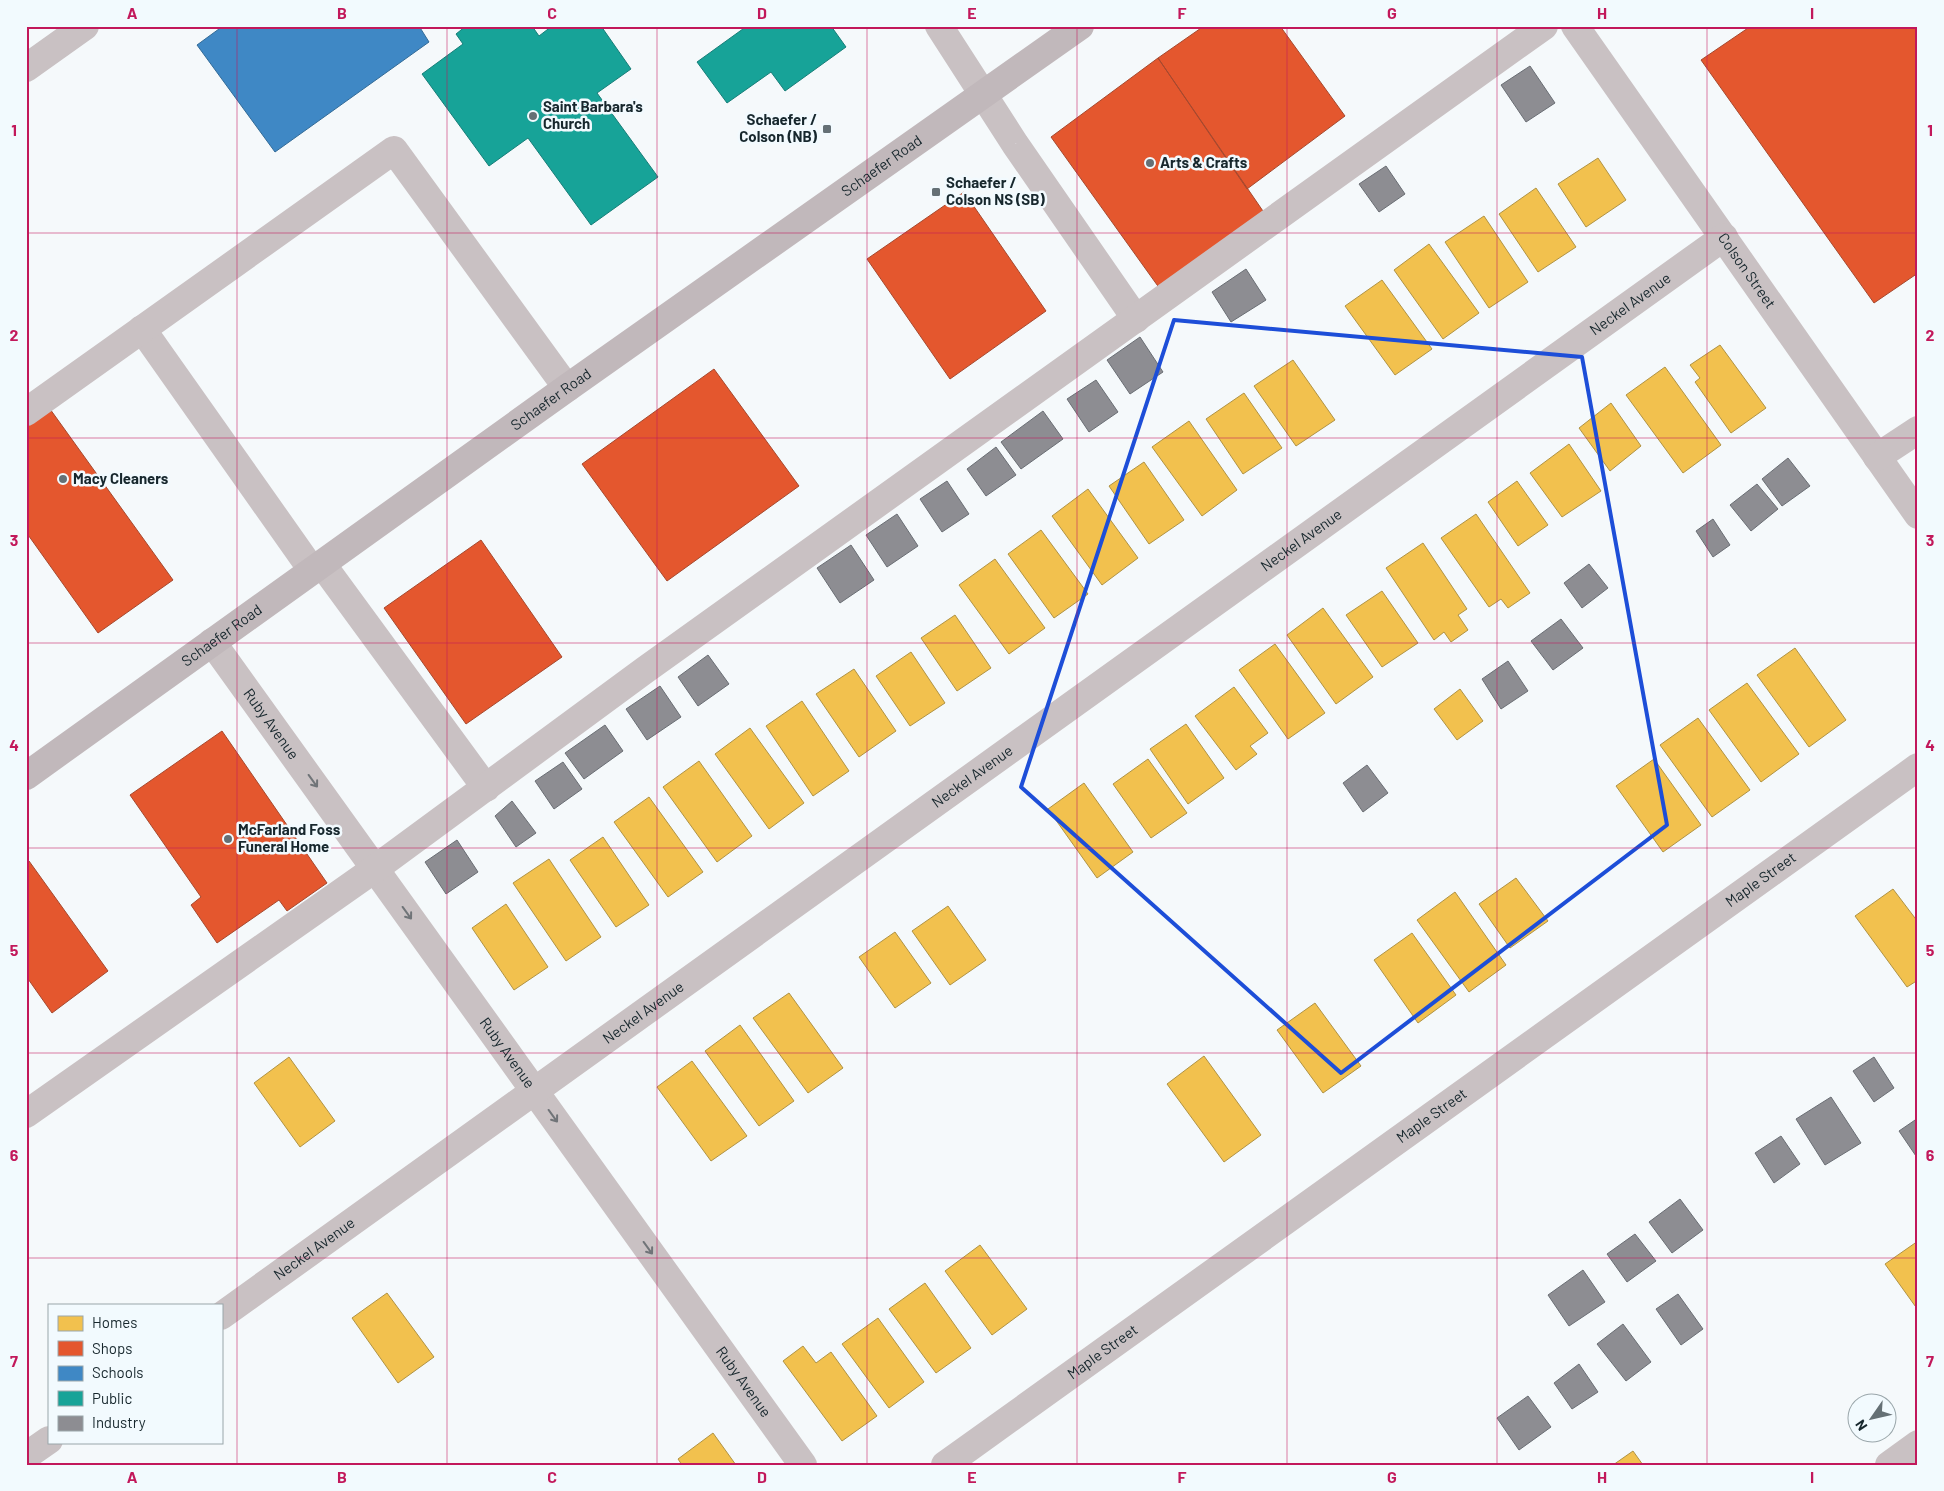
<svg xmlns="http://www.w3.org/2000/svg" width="1944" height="1491" font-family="Barlow,sans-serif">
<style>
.homes{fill:#f2c14e;stroke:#b09344}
.shops{fill:#e4572e;stroke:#a6492e}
.schools{fill:#3f88c5;stroke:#336b97}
.public{fill:#17a398;stroke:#177e78}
.industry{fill:#8d8d92;stroke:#6a6e74}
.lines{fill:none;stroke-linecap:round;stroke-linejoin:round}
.minor{stroke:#c9c1c3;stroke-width:28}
.major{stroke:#c1b8bb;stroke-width:28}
.oneway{stroke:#707478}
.marked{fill:none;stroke:#1d4ed8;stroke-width:4;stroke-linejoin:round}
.grid{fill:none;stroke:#c2185b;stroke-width:1;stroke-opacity:0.55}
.poi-dot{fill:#657075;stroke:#f2fafe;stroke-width:2}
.labels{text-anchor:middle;stroke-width:5;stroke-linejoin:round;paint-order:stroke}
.poi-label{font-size:15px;font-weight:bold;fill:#17272d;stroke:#f2fafe;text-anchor:start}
.street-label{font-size:15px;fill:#17272d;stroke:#f2fafe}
.neatline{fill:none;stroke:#c2185b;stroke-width:2}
.grid-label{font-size:16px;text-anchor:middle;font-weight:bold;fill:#c2185b}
</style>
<rect width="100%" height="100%" fill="#f5f9fb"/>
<path class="homes" d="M 1598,158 L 1626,200 L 1586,227 L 1558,184 Z
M 1536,188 L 1576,247 L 1538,272 L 1499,214 Z
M 1484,216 L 1528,282 L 1489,308 L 1445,242 Z
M 1429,244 L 1479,313 L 1443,339 L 1394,270 Z
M 1382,280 L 1432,349 L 1395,375 L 1345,306 Z
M 1720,345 L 1766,408 L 1731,433 L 1695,382 L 1700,378 L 1690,365 Z
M 1293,360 L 1335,420 L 1296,446 L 1254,386 Z
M 1665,367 L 1721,445 L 1683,473 L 1626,395 Z
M 1244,393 L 1282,448 L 1243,474 L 1206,419 Z
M 1611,403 L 1641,446 L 1610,471 L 1579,428 Z
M 1189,421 L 1237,490 L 1202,516 L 1152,447 Z
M 1569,444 L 1601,491 L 1562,517 L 1530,473 Z
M 1144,462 L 1184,520 L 1149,544 L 1109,486 Z
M 1517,481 L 1548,525 L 1518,546 L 1488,502 Z
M 1088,489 L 1138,558 L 1102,585 L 1052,516 Z
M 1476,514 L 1530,593 L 1508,608 L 1501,599 L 1489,607 L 1441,538 Z
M 1041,530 L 1088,594 L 1054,618 L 1008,554 Z
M 1423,543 L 1467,609 L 1458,615 L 1468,630 L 1451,642 L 1444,632 L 1434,640 L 1386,568 Z
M 995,559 L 1045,628 L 1009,654 L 959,585 Z
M 1382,591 L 1418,643 L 1382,667 L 1346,615 Z
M 1323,608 L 1373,677 L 1336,704 L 1287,635 Z
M 955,615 L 991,668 L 957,691 L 921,638 Z
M 1275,644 L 1325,713 L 1288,739 L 1239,670 Z
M 1795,648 L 1846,720 L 1809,747 L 1757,675 Z
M 911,652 L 945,703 L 910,726 L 876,676 Z
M 854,669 L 896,731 L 859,757 L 816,694 Z
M 1747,683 L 1799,754 L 1761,782 L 1709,710 Z
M 1234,687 L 1268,733 L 1250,746 L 1257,754 L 1236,770 L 1195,716 Z
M 1460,689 L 1483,721 L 1457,740 L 1434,709 Z
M 802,701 L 849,771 L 813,796 L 766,726 Z
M 1698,718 L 1750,790 L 1712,817 L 1660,745 Z
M 1186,724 L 1224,778 L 1188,804 L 1150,749 Z
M 750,728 L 804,803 L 769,829 L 715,754 Z
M 1148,759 L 1187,813 L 1151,838 L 1113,784 Z
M 1654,759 L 1701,825 L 1663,852 L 1616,786 Z
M 699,761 L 752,836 L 717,862 L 663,787 Z
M 1084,783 L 1133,852 L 1097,878 L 1048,809 Z
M 649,797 L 703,872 L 668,897 L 614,822 Z
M 603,837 L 649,905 L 616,927 L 570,860 Z
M 549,859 L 601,937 L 566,961 L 513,883 Z
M 1516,878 L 1548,921 L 1510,948 L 1479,904 Z
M 1893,889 L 1918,922 L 1918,980 L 1907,987 L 1855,916 Z
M 1455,892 L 1506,965 L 1469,992 L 1417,920 Z
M 506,904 L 548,967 L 514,990 L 472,928 Z
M 948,906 L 986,960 L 950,985 L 912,931 Z
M 895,932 L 931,983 L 895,1008 L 859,957 Z
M 1412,933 L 1456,995 L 1418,1023 L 1374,960 Z
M 789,993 L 843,1068 L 808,1093 L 753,1018 Z
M 1315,1003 L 1361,1066 L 1323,1093 L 1277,1030 Z
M 740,1025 L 794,1101 L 759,1126 L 705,1051 Z
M 1204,1056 L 1261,1135 L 1224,1162 L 1167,1084 Z
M 289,1057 L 335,1121 L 300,1147 L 254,1083 Z
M 692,1061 L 747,1136 L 711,1161 L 657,1087 Z
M 1918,1241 L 1918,1310 L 1885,1264 Z
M 980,1245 L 1027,1309 L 992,1335 L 945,1271 Z
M 925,1283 L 971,1348 L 936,1373 L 889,1309 Z
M 387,1293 L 434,1357 L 398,1383 L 352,1318 Z
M 878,1318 L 924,1382 L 889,1408 L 842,1344 Z
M 803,1346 L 816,1363 L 831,1352 L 877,1416 L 842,1441 L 783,1361 Z
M 713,1433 L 736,1465 L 682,1465 L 678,1459 Z
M 1633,1451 L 1643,1465 L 1613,1465 Z"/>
<path class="shops" d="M 1204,26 L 1280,26 L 1345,116 L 1247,189 L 1158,58 Z
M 1751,26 L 1918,26 L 1918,273 L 1874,303 L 1701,60 Z
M 1158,58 L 1265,214 L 1160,289 L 1051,137 Z
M 964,192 L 1046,311 L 950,379 L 867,259 Z
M 714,369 L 799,486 L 667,581 L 582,464 Z
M 50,409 L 173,580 L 98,633 L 26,532 L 26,426 Z
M 481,540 L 562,657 L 466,724 L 384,608 Z
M 222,731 L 327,883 L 287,911 L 279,900 L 217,943 L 191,905 L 201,897 L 130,795 Z
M 29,861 L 108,971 L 52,1013 L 26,976 L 26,864 Z"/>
<path class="schools" d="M 223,26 L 419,26 L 429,42 L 275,152 L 197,45 Z"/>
<path class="public" d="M 466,26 L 532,26 L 539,36 L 552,26 L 601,26 L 631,69 L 597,93 L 658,177 L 591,225 L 528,138 L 489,166 L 422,74 L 463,44 L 456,34 Z
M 747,26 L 831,26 L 846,47 L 785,91 L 771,72 L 727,103 L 697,62 Z"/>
<path class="industry" d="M 1530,66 L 1555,103 L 1526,122 L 1501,85 Z
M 1386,166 L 1405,194 L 1379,212 L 1359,184 Z
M 1246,269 L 1266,300 L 1231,322 L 1212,292 Z
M 1140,337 L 1163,372 L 1130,394 L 1107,360 Z
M 1096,380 L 1118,412 L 1089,432 L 1067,399 Z
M 1043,411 L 1063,439 L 1021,469 L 1001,442 Z
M 996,447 L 1016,475 L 986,496 L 967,469 Z
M 1788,458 L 1810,486 L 1782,506 L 1762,479 Z
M 947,481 L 969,514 L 942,532 L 920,499 Z
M 1757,484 L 1778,509 L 1751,531 L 1730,505 Z
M 897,514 L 918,546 L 887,567 L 866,535 Z
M 1713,519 L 1730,545 L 1713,557 L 1696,531 Z
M 851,545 L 874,580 L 840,603 L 817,568 Z
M 1589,564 L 1608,588 L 1582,608 L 1564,583 Z
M 1561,619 L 1583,648 L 1553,670 L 1531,641 Z
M 708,655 L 729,684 L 698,706 L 678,677 Z
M 1508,661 L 1528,691 L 1501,709 L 1482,679 Z
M 660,686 L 681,717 L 647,740 L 626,709 Z
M 605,725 L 623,751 L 584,779 L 565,753 Z
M 563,762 L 582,789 L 554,809 L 535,781 Z
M 1367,765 L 1388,793 L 1363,812 L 1343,783 Z
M 512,801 L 536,833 L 516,847 L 495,816 Z
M 457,840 L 478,872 L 446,894 L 425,862 Z
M 1874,1057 L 1894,1088 L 1874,1102 L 1853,1071 Z
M 1831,1097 L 1861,1143 L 1825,1165 L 1796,1119 Z
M 1918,1118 L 1918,1159 L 1899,1131 Z
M 1781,1136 L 1800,1164 L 1774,1183 L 1755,1153 Z
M 1680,1199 L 1703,1230 L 1672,1253 L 1649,1222 Z
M 1635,1234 L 1656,1261 L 1627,1282 L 1607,1254 Z
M 1583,1270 L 1605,1302 L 1569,1326 L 1548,1295 Z
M 1678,1294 L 1703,1329 L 1681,1345 L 1656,1309 Z
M 1623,1324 L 1651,1362 L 1626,1381 L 1597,1344 Z
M 1579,1364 L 1598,1392 L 1572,1409 L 1554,1383 Z
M 1528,1396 L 1551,1427 L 1519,1450 L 1497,1418 Z"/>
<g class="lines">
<g class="minor">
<path d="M 939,26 L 1015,144 L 1136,319"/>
<path id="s1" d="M 1575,26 L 1918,515"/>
<path d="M 26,68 L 85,26"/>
<path d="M 142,329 L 312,570"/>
<path d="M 26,412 L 394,150 L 567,388"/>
<path d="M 1877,457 L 1918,430"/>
<path d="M 322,564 L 486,788"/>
<path id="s2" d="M 212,642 L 803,1465"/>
<path d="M 26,1114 L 376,868 L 645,670 L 1544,26"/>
<path id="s3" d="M 221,1316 L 1724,237"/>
<path d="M 26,1456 L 49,1440"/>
<path id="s4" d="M 945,1465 L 1918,767"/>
<path d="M 1889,1465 L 1918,1444"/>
</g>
<path class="major" id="s5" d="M 26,776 L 567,388 L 1080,26"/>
</g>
<defs><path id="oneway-shaft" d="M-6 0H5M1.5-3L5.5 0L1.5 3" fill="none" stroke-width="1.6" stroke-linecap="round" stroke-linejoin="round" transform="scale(1.25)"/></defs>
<g class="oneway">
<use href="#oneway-shaft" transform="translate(313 781) rotate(54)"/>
<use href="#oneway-shaft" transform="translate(407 913) rotate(54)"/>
<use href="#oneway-shaft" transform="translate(553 1116) rotate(54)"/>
<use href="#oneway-shaft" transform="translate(648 1248) rotate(54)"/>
</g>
<path class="marked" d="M 1174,320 L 1582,357 L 1667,825 L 1341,1073 L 1021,787 Z"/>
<path class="grid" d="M 237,26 L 237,1465M 447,26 L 447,1465M 657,26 L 657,1465M 867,26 L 867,1465M 1077,26 L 1077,1465M 1287,26 L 1287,1465M 1497,26 L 1497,1465M 1707,26 L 1707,1465M 26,233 L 1918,233M 26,438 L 1918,438M 26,643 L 1918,643M 26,848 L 1918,848M 26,1053 L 1918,1053M 26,1258 L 1918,1258"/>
<g class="poi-dot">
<circle cx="533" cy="116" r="5"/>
<rect x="822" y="124" width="10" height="10" rx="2.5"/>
<circle cx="1150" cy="163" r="5"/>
<rect x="931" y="187" width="10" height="10" rx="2.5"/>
<circle cx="63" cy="479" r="5"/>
<circle cx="228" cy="839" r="5"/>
</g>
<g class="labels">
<g class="poi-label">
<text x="543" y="112">Saint Barbara's<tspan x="543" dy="17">Church</tspan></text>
<text x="817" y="125" text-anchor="end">Schaefer /<tspan x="817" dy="17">Colson (NB)</tspan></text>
<text x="1160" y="168">Arts &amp; Crafts</text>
<text x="946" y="188">Schaefer /<tspan x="946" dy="17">Colson NS (SB)</tspan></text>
<text x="73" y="484">Macy Cleaners</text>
<text x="238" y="835">McFarland Foss<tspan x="238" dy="17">Funeral Home</tspan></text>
</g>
<g class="street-label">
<text dy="5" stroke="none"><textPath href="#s5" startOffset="1051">Schaefer Road</textPath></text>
<text dy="5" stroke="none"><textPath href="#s1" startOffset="299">Colson Street</textPath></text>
<text dy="5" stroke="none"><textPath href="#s3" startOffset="1735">Neckel Avenue</textPath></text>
<text dy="5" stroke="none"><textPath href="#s5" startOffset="646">Schaefer Road</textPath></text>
<text dy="5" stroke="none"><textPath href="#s3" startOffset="1330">Neckel Avenue</textPath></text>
<text dy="5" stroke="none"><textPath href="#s5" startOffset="241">Schaefer Road</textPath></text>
<text dy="5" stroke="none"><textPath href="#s2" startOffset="101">Ruby Avenue</textPath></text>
<text dy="5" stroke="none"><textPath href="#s3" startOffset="925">Neckel Avenue</textPath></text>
<text dy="5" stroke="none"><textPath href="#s4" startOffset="1004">Maple Street</textPath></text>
<text dy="5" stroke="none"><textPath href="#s3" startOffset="520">Neckel Avenue</textPath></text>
<text dy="5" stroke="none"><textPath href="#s2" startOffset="506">Ruby Avenue</textPath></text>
<text dy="5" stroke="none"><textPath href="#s4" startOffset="599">Maple Street</textPath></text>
<text dy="5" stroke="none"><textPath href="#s3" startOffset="115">Neckel Avenue</textPath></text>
<text dy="5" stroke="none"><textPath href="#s4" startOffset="194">Maple Street</textPath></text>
<text dy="5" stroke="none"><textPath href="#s2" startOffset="911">Ruby Avenue</textPath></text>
</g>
</g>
<rect width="1944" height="1491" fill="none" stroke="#f2fafe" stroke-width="55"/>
<rect x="48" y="1304" width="175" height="140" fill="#f2fafe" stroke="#9aa6aa"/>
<rect x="58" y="1316" width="25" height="15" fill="#f2c14e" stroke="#9aa6aa"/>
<text x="92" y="1328" font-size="15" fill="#17272d">Homes</text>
<rect x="58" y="1341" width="25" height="15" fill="#e4572e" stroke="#9aa6aa"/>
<text x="92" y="1354" font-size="15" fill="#17272d">Shops</text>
<rect x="58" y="1366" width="25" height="15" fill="#3f88c5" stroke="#9aa6aa"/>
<text x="92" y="1378" font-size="15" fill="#17272d">Schools</text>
<rect x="58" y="1391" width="25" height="15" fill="#17a398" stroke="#9aa6aa"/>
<text x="92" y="1404" font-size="15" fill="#17272d">Public</text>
<rect x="58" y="1416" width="25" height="15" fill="#8d8d92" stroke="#9aa6aa"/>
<text x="92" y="1428" font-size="15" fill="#17272d">Industry</text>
<g transform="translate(1872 1418) rotate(236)"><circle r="24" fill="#f2fafe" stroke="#9aa6aa"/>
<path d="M0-4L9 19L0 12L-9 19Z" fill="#657075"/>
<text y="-8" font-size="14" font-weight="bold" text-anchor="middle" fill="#17272d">N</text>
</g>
<rect x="28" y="28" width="1888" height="1436" class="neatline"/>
<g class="grid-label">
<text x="132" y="19">A</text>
<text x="342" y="19">B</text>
<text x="552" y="19">C</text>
<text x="762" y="19">D</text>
<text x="972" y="19">E</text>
<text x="1182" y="19">F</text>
<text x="1392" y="19">G</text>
<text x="1602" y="19">H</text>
<text x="1812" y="19">I</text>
<text x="14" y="136">1</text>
<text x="1930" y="136">1</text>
<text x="14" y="341">2</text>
<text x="1930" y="341">2</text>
<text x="14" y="546">3</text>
<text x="1930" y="546">3</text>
<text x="14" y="751">4</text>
<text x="1930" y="751">4</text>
<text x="14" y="956">5</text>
<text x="1930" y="956">5</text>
<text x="14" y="1161">6</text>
<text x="1930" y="1161">6</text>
<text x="14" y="1367">7</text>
<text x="1930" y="1367">7</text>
<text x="132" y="1483">A</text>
<text x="342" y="1483">B</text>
<text x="552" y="1483">C</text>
<text x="762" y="1483">D</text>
<text x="972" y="1483">E</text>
<text x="1182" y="1483">F</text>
<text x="1392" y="1483">G</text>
<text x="1602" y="1483">H</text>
<text x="1812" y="1483">I</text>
</g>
</svg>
